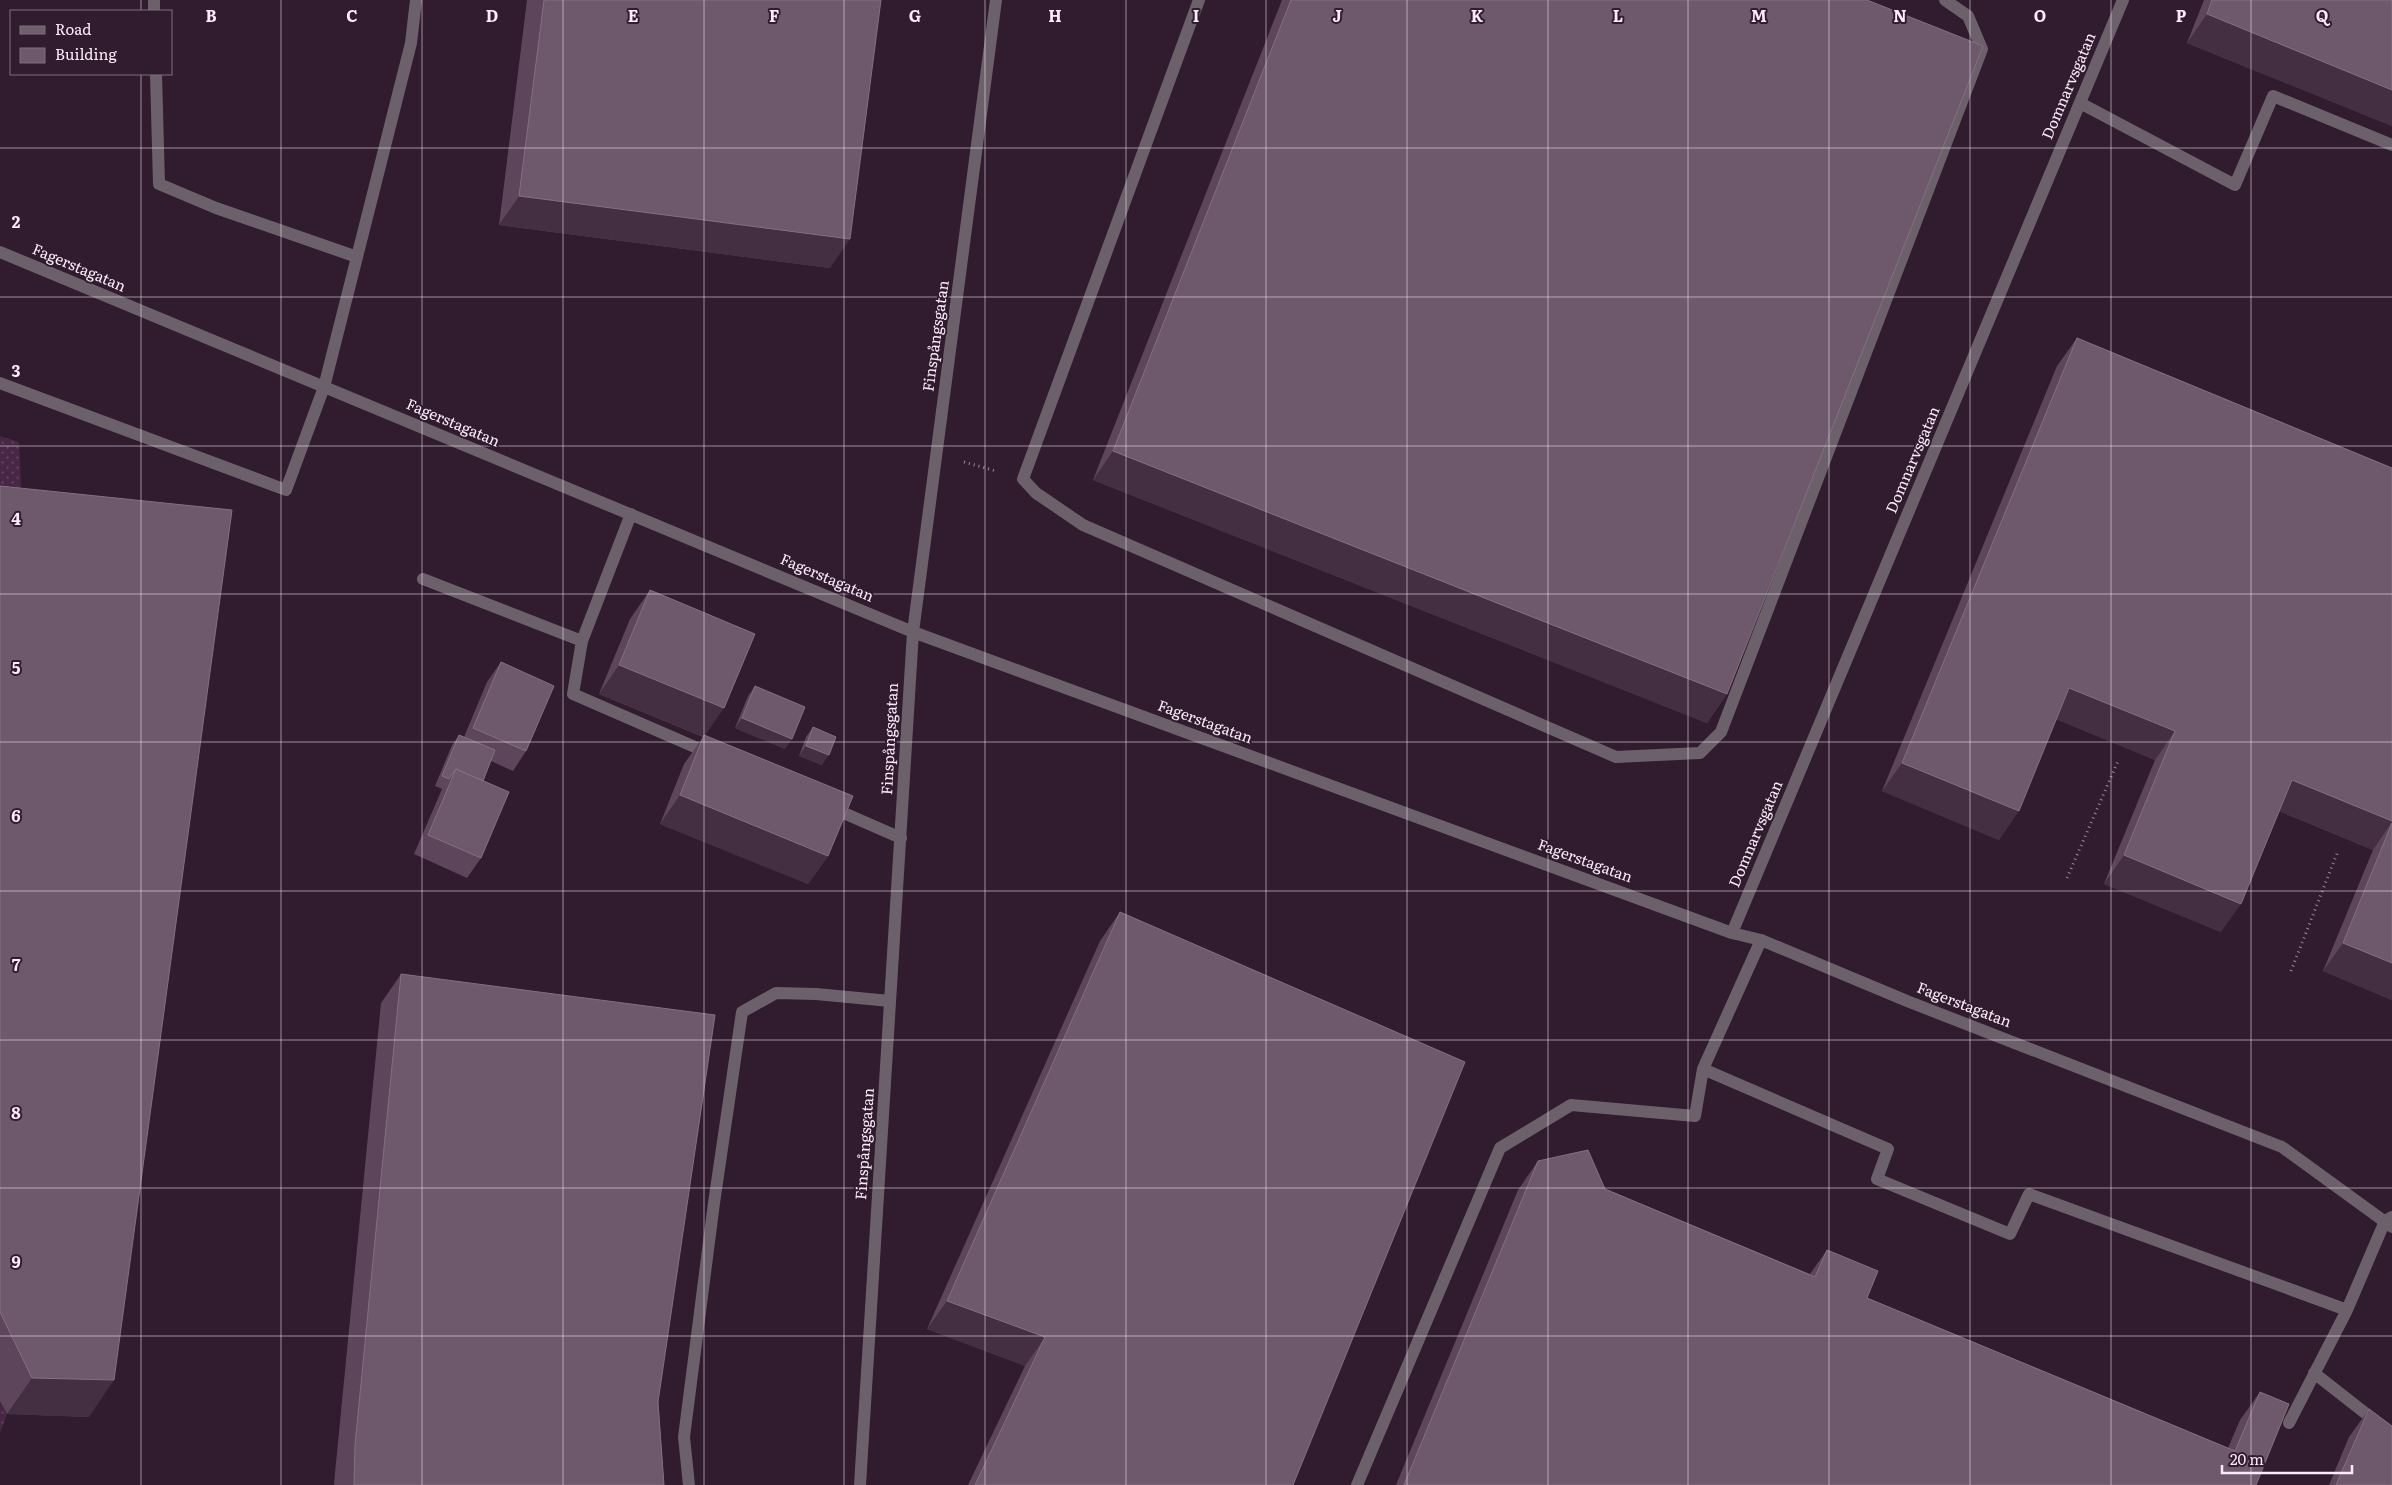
<svg xmlns="http://www.w3.org/2000/svg" width="2392" height="1485" font-family="Literata,serif">
<style>
.grass{fill:url(#grass-dots)}
.lines{fill:none;stroke-linecap:round;stroke-linejoin:round}
.path{stroke:#9b899a;stroke-width:3;stroke-dasharray:1 4;stroke-linecap:butt}
.lane{stroke:#6c616b;stroke-width:12}
.street{stroke:#6c616b;stroke-width:12}
.wall{fill:#5d465b}
.shaded-wall{fill:#442e42}
.building{fill:#6e586c;stroke:#846f82}
.grid{fill:none;stroke:#faebf9;stroke-width:1;stroke-opacity:0.55}
.labels{text-anchor:middle;stroke-width:4;stroke-linejoin:round;paint-order:stroke}
.street-label{font-size:15px;fill:#faebf9;stroke:#301b2f}
.grid-label{font-size:16px;text-anchor:middle;font-weight:bold;fill:#faebf9;stroke:#301b2f;stroke-width:4;stroke-linejoin:round;paint-order:stroke}
</style>
<defs>
<pattern id="grass-dots" width="8" height="8" patternUnits="userSpaceOnUse" patternTransform="scale(1.25)"><rect width="8" height="8" fill="#472745"/><path d="M2 2h.1M6 6h.1" fill="none" stroke="#624661" stroke-width="1.8" stroke-linecap="round"/></pattern>
</defs>
<rect width="100%" height="100%" fill="#301b2f"/>
<path class="grass" d="M 0,436 L 19,442 L 23,527 L 0,525 Z
M 0,1401 L 7,1414 L 0,1433 Z"/>
<g class="lines">
<path class="path" d="M 964,462 L 996,471
M 2067,878 L 2118,761
M 2291,971 L 2338,851"/>
<path class="lane" d="M 154,0 L 154,11
M 1199,0 L 1023,479 L 1036,493 L 1083,525 L 1616,757 L 1700,753 L 1721,732 L 1982,49 L 1968,16 L 1945,0
M 2080,103 L 2235,185 L 2273,96 L 2392,145
M 357,257 L 411,43 L 416,0
M 0,383 L 286,490 L 324,387 L 357,257 L 216,208 L 159,184 L 156,74
M 423,579 L 582,641 L 631,514
M 582,641 L 573,694 L 711,754
M 830,807 L 901,838
M 1761,940 L 1703,1069 L 1888,1149 L 1877,1179 L 2010,1234 L 2029,1194 L 2347,1310
M 2314,1373 L 2392,1434
M 2289,1423 L 2347,1310 L 2385,1221 L 2392,1217
M 689,1485 L 684,1437 L 714,1203 L 742,1012 L 776,993 L 816,994 L 890,1001
M 1357,1485 L 1500,1148 L 1571,1105 L 1695,1116 L 1703,1069"/>
<path class="street" d="M 0,252 L 913,632 L 1732,933 L 1761,940 L 1907,1001 L 2282,1147 L 2392,1227
M 1732,933 L 2123,0
M 860,1485 L 913,632 L 996,0"/>
</g>
<path class="wall" d="M 527,0 L 881,0 L 830,268 L 499,225 Z
M 1282,0 L 1867,0 L 1727,694 L 1707,723 L 1093,480 Z
M 2204,0 L 2392,0 L 2392,126 L 2187,43 Z
M 2077,338 L 2392,468 L 2392,1000 L 2323,971 L 2373,850 L 2279,811 L 2221,932 L 2104,884 L 2155,760 L 2056,719 L 1999,840 L 1882,791 L 2057,366 Z
M 0,486 L 89,1417 L 7,1414 L 0,1401 Z
M 650,590 L 705,736 L 828,856 L 808,884 L 660,824 L 684,764 L 703,737 L 599,694 L 630,619 Z
M 501,662 L 526,751 L 513,771 L 491,761 L 483,781 L 481,858 L 467,878 L 414,854 L 442,789 L 435,786 L 452,745 L 459,735 L 464,737 L 487,682 Z
M 755,686 L 785,749 L 735,728 L 748,696 Z
M 813,727 L 822,765 L 799,756 L 806,737 Z
M 1120,912 L 1293,1485 L 968,1485 L 1025,1366 L 927,1329 L 1100,941 Z
M 401,974 L 658,1402 L 664,1485 L 334,1485 L 335,1473 L 381,1003 Z
M 1538,1161 L 1810,1274 L 1827,1250 L 1867,1298 L 2228,1448 L 2240,1420 L 2260,1392 L 2256,1485 L 1396,1485 L 1518,1190 Z
M 2369,1409 L 2392,1485 L 2329,1485 L 2349,1437 Z"/>
<path class="shaded-wall" d="M 2207,14 L 2392,90 L 2392,126 L 2187,43 Z
M 519,196 L 850,239 L 830,268 L 499,225 Z
M 1113,451 L 1727,694 L 1707,723 L 1093,480 Z
M 619,665 L 724,708 L 704,737 L 599,694 Z
M 2069,688 L 2175,731 L 2155,760 L 2049,716 Z
M 742,718 L 792,739 L 785,749 L 735,728 Z
M 806,746 L 829,755 L 822,765 L 799,756 Z
M 1902,763 L 2019,811 L 1999,840 L 1882,791 Z
M 2292,780 L 2392,821 L 2392,822 L 2373,850 L 2272,808 Z
M 680,795 L 828,856 L 808,884 L 660,824 Z
M 2124,855 L 2241,904 L 2221,932 L 2104,884 Z
M 2343,943 L 2392,963 L 2392,1000 L 2323,971 Z
M 947,1301 L 1045,1337 L 1025,1366 L 927,1329 Z
M 32,1378 L 114,1380 L 89,1417 L 7,1414 Z"/>
<path class="building" d="M 544,0 L 881,0 L 850,239 L 519,196 Z
M 1291,0 L 1867,0 L 1983,46 L 1727,694 L 1113,451 Z
M 2212,0 L 2392,0 L 2392,90 L 2207,14 Z
M 2077,338 L 2392,468 L 2392,821 L 2292,780 L 2241,904 L 2124,855 L 2175,731 L 2069,688 L 2019,811 L 1902,763 Z
M 0,486 L 232,510 L 114,1380 L 32,1378 L 0,1312 Z
M 650,590 L 755,634 L 724,708 L 619,665 Z
M 501,662 L 554,686 L 526,751 L 473,728 Z
M 755,686 L 805,707 L 792,739 L 742,718 Z
M 813,727 L 836,737 L 829,755 L 806,746 Z
M 459,735 L 495,750 L 483,781 L 456,769 L 449,779 L 442,776 Z
M 704,735 L 853,796 L 828,856 L 680,795 Z
M 456,769 L 509,792 L 481,858 L 428,835 Z
M 2392,823 L 2392,963 L 2343,943 Z
M 1120,912 L 1465,1062 L 1293,1485 L 975,1485 L 1045,1337 L 947,1301 Z
M 401,974 L 715,1015 L 658,1402 L 664,1485 L 354,1485 L 355,1445 Z
M 1588,1150 L 1605,1189 L 1815,1277 L 1827,1250 L 1878,1271 L 1867,1298 L 2235,1451 L 2260,1392 L 2289,1404 L 2256,1485 L 1404,1485 L 1538,1161 Z
M 2369,1409 L 2392,1426 L 2392,1485 L 2336,1485 Z"/>
<path class="grid" d="M 141,0 L 141,11M 281,0 L 281,1485M 422,0 L 422,1485M 563,0 L 563,1485M 704,0 L 704,1485M 844,0 L 844,1485M 985,0 L 985,1485M 1126,0 L 1126,1485M 1266,0 L 1266,1485M 1407,0 L 1407,1485M 1548,0 L 1548,1485M 1688,0 L 1688,1485M 1829,0 L 1829,1485M 1970,0 L 1970,1485M 2111,0 L 2111,1485M 2251,0 L 2251,1485M 141,74 L 141,1485M 0,148 L 2392,148M 0,297 L 2392,297M 0,446 L 2392,446M 0,594 L 2392,594M 0,742 L 2392,742M 0,891 L 2392,891M 0,1040 L 2392,1040M 0,1188 L 2392,1188M 0,1336 L 2392,1336"/>
<g class="labels">
<g class="street-label">
<text transform="translate(2069 86) rotate(-67)" y="5">Domnarvsgatan</text>
<text transform="translate(79 268) rotate(23)" y="5">Fagerstagatan</text>
<text transform="translate(936 336) rotate(-82)" y="5">Finspångsgatan</text>
<text transform="translate(453 423) rotate(23)" y="5">Fagerstagatan</text>
<text transform="translate(1913 460) rotate(-67)" y="5">Domnarvsgatan</text>
<text transform="translate(827 578) rotate(23)" y="5">Fagerstagatan</text>
<text transform="translate(1205 722) rotate(20)" y="5">Fagerstagatan</text>
<text transform="translate(890 739) rotate(-87)" y="5">Finspångsgatan</text>
<text transform="translate(1756 834) rotate(-67)" y="5">Domnarvsgatan</text>
<text transform="translate(1585 861) rotate(20)" y="5">Fagerstagatan</text>
<text transform="translate(1964 1005) rotate(21)" y="5">Fagerstagatan</text>
<text transform="translate(865 1144) rotate(-86)" y="5">Finspångsgatan</text>
</g>
</g>
<g class="grid-label">
<text x="211" y="22">B</text>
<text x="352" y="22">C</text>
<text x="492" y="22">D</text>
<text x="633" y="22">E</text>
<text x="774" y="22">F</text>
<text x="915" y="22">G</text>
<text x="1055" y="22">H</text>
<text x="1196" y="22">I</text>
<text x="1337" y="22">J</text>
<text x="1477" y="22">K</text>
<text x="1618" y="22">L</text>
<text x="1759" y="22">M</text>
<text x="1900" y="22">N</text>
<text x="2040" y="22">O</text>
<text x="2181" y="22">P</text>
<text x="2322" y="22">Q</text>
<text x="16" y="228">2</text>
<text x="16" y="377">3</text>
<text x="16" y="525">4</text>
<text x="16" y="674">5</text>
<text x="16" y="822">6</text>
<text x="16" y="971">7</text>
<text x="16" y="1119">8</text>
<text x="16" y="1268">9</text>
</g>
<rect x="10" y="10" width="162" height="65" fill="#301b2f" stroke="#816e80"/>
<rect x="20" y="26" width="25" height="8" fill="#6c616b" stroke="#816e80"/>
<text x="55" y="35" font-size="15" fill="#faebf9">Road</text>
<rect x="20" y="48" width="25" height="15" fill="#6e586c" stroke="#816e80"/>
<text x="55" y="60" font-size="15" fill="#faebf9">Building</text>
<path d="M2222 1465v8h130v-8" fill="none" stroke="#faebf9" stroke-width="2.5"/>
<text x="2230" y="1465" font-size="15" fill="#faebf9" stroke="#301b2f" stroke-width="4" paint-order="stroke">20 m</text>
</svg>
